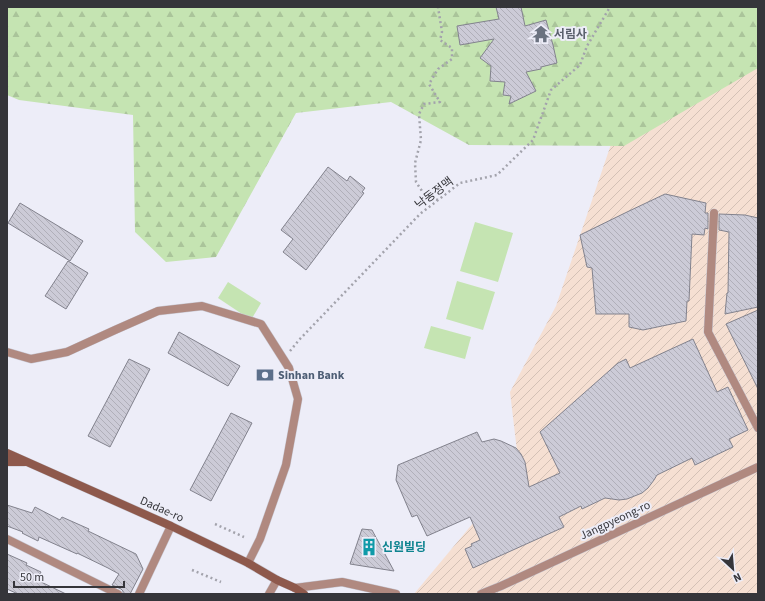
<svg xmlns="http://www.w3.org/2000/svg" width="765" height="601" font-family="'Source Sans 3','Noto Sans KR',sans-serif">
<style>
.industrial{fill:url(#industrial-furrows)}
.green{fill:#c5e4b2}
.forest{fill:url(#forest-firs)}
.building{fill:url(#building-back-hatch);stroke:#82828d}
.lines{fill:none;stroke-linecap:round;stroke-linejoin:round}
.minor-casing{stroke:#c8c8d2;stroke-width:9}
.tertiary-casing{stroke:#c8c8d2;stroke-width:9}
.secondary-casing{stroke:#c8c8d2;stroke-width:9}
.path{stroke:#a3a3ac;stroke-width:2.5;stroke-dasharray:2 3;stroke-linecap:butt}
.minor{stroke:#b08980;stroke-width:8}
.tertiary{stroke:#b08980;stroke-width:8}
.secondary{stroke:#8e594c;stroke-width:8}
.labels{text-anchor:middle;stroke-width:4;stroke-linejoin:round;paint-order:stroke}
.worship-label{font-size:12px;font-weight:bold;fill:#5b616d;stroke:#ededf8;text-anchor:start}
.street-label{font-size:12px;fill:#35353a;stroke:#ededf8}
.service-label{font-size:12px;font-weight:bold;fill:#4e5e75;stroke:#ededf8;text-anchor:start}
.culture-label{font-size:12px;font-weight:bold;fill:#0d838f;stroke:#ededf8;text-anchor:start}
</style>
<defs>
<pattern id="industrial-furrows" width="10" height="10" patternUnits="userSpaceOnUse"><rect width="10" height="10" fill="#f5dfd2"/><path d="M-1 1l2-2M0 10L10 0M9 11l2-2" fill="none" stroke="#d3c0b5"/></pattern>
<pattern id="forest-firs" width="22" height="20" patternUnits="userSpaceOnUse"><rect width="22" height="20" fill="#c5e4b2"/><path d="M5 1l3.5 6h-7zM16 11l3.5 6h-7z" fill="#aac49a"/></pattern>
<pattern id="building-back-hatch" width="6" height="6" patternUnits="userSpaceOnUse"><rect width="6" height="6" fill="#cccbd7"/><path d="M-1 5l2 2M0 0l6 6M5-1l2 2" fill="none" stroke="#b0afb9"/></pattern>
</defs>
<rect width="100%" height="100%" fill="#ededf8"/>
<path class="industrial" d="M 758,7 L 758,594 L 414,594 L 519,468 L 510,392 L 556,306 L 639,62 Z"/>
<path class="green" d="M 475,222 L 513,233 L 498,282 L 460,271 Z
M 457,281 L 495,292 L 483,330 L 446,319 Z
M 228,282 L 261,303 L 251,320 L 218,298 Z
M 431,326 L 471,337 L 465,359 L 424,348 Z"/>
<path class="forest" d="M 7,7 L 758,7 L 758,68 L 624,146 L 469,145 L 391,102 L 296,113 L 216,257 L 166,262 L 135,232 L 133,115 L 19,100 L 7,95 Z"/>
<path class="building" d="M 496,7 L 521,7 L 525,26 L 546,20 L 553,45 L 557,63 L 541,67 L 541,69 L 526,72 L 536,91 L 509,104 L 511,96 L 503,95 L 505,82 L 490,81 L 491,66 L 480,58 L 494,39 L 460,45 L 457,26 L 499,19 Z
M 328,167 L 347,181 L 350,176 L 365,188 L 362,192 L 364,193 L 306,270 L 283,252 L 293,239 L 281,230 Z
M 665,194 L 706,203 L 705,213 L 708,213 L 708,229 L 705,228 L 704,235 L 692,234 L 689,301 L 687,301 L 686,321 L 643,330 L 629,327 L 629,314 L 596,314 L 592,268 L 587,267 L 580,235 L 627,212 Z
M 20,203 L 83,241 L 70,261 L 8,223 Z
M 719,214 L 745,215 L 758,218 L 758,307 L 725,314 L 727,293 L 728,293 L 729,232 L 719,230 Z
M 68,261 L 88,273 L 66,309 L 45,296 Z
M 758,310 L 758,389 L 726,324 Z
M 179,332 L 240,366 L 228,386 L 168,353 Z
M 693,339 L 717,392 L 728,387 L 748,430 L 729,439 L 733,447 L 695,465 L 692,458 L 657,475 L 654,480 L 648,488 L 642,493 L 627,499 L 619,500 L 605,498 L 582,509 L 581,506 L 559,517 L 564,527 L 473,568 L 465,549 L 472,546 L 471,544 L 480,540 L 470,517 L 427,536 L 417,515 L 412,517 L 396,480 L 398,465 L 477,432 L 482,442 L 494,439 L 501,441 L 516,448 L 521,454 L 525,462 L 529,487 L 560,473 L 540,432 L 618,363 L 626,359 L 630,368 Z
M 129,359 L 150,369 L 110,447 L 88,436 Z
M 231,413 L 252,423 L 211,501 L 190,490 Z
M 7,505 L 32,513 L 35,507 L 60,520 L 62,517 L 89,529 L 88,531 L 136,554 L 143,569 L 130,594 L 123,594 L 123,591 L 121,589 L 112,585 L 119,574 L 108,568 L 77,553 L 77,554 L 39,537 L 38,541 L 22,533 L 23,532 L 7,526 Z
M 362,529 L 372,530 L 394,571 L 350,564 Z
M 7,554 L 27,563 L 26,565 L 41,572 L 37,580 L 66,594 L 18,594 L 7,589 Z"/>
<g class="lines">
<g class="minor-casing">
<path id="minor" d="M 714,213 L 708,332 L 758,428
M 7,352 L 31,359 L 67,352 L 115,330 L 158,311 L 202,306 L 261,324 L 289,368 L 298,399 L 286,465 L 260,539 L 248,563
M 7,539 L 118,594
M 139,594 L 171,526
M 269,594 L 277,580"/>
</g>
<g class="tertiary-casing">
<path id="tertiary" d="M 295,588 L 342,582 L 396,594
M 481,594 L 501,586 L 758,467"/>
</g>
<g class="secondary-casing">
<path id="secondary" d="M 7,453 L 171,526 L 248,563 L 277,580 L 295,588 L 304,594
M 7,462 L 24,462"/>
</g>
<path class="path" d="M 438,200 L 426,197 L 416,182 L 415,163 L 421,140 L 419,114 L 424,104 L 440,102 L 429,84 L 438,69 L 452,59 L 452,48 L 440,40 L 442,32 L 438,7
M 290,351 L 299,340 L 420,214 L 460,183 L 497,175 L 533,140 L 551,90 L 580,65 L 587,46 L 610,7
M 215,524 L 244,537
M 192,570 L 221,582"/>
<use href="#minor" class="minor"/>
<use href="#tertiary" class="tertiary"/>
<use href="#secondary" class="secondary"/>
</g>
<defs>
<g id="temple-bare" transform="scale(1.38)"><path d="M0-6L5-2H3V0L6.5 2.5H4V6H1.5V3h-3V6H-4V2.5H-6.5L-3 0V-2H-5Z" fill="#6b7280" stroke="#ededf8" stroke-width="2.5" paint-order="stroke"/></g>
<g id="bank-bare" transform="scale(1.38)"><path d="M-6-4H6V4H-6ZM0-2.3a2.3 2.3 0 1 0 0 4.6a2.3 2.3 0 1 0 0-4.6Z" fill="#5c6f8a" stroke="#ededf8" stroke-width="2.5" paint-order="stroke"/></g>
<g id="building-bare" transform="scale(1.38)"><path d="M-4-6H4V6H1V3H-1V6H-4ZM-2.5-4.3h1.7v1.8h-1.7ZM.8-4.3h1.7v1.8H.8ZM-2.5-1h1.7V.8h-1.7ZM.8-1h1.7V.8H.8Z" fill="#0f9aa8" stroke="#ededf8" stroke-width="2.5" paint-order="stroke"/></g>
</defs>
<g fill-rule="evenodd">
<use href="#temple-bare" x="541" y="34"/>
<use href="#bank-bare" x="265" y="375"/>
<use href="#building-bare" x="369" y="547"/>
</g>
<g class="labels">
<g class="worship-label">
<text x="554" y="38">서림사</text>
</g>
<g class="street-label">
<text transform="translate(434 193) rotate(-37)" y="4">낙동정맥</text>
<text transform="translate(162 509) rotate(24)" y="4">Dadae-ro</text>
<text transform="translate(615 520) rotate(-25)" y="4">Jangpyeong-ro</text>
</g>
<g class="service-label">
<text x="278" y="379">Sinhan Bank</text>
</g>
<g class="culture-label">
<text x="382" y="551">신원빌딩</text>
</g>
</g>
<rect width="765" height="601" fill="none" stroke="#35353a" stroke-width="16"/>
<g transform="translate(733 569) rotate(154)" stroke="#ededf8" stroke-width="3" paint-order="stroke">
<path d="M0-3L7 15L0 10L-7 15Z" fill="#35353a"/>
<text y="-6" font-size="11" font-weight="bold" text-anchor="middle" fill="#35353a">N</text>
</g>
<path d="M14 581v6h110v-6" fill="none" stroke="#35353a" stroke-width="2"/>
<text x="20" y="581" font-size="12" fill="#35353a" stroke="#ededf8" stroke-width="3" paint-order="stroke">50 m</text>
</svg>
